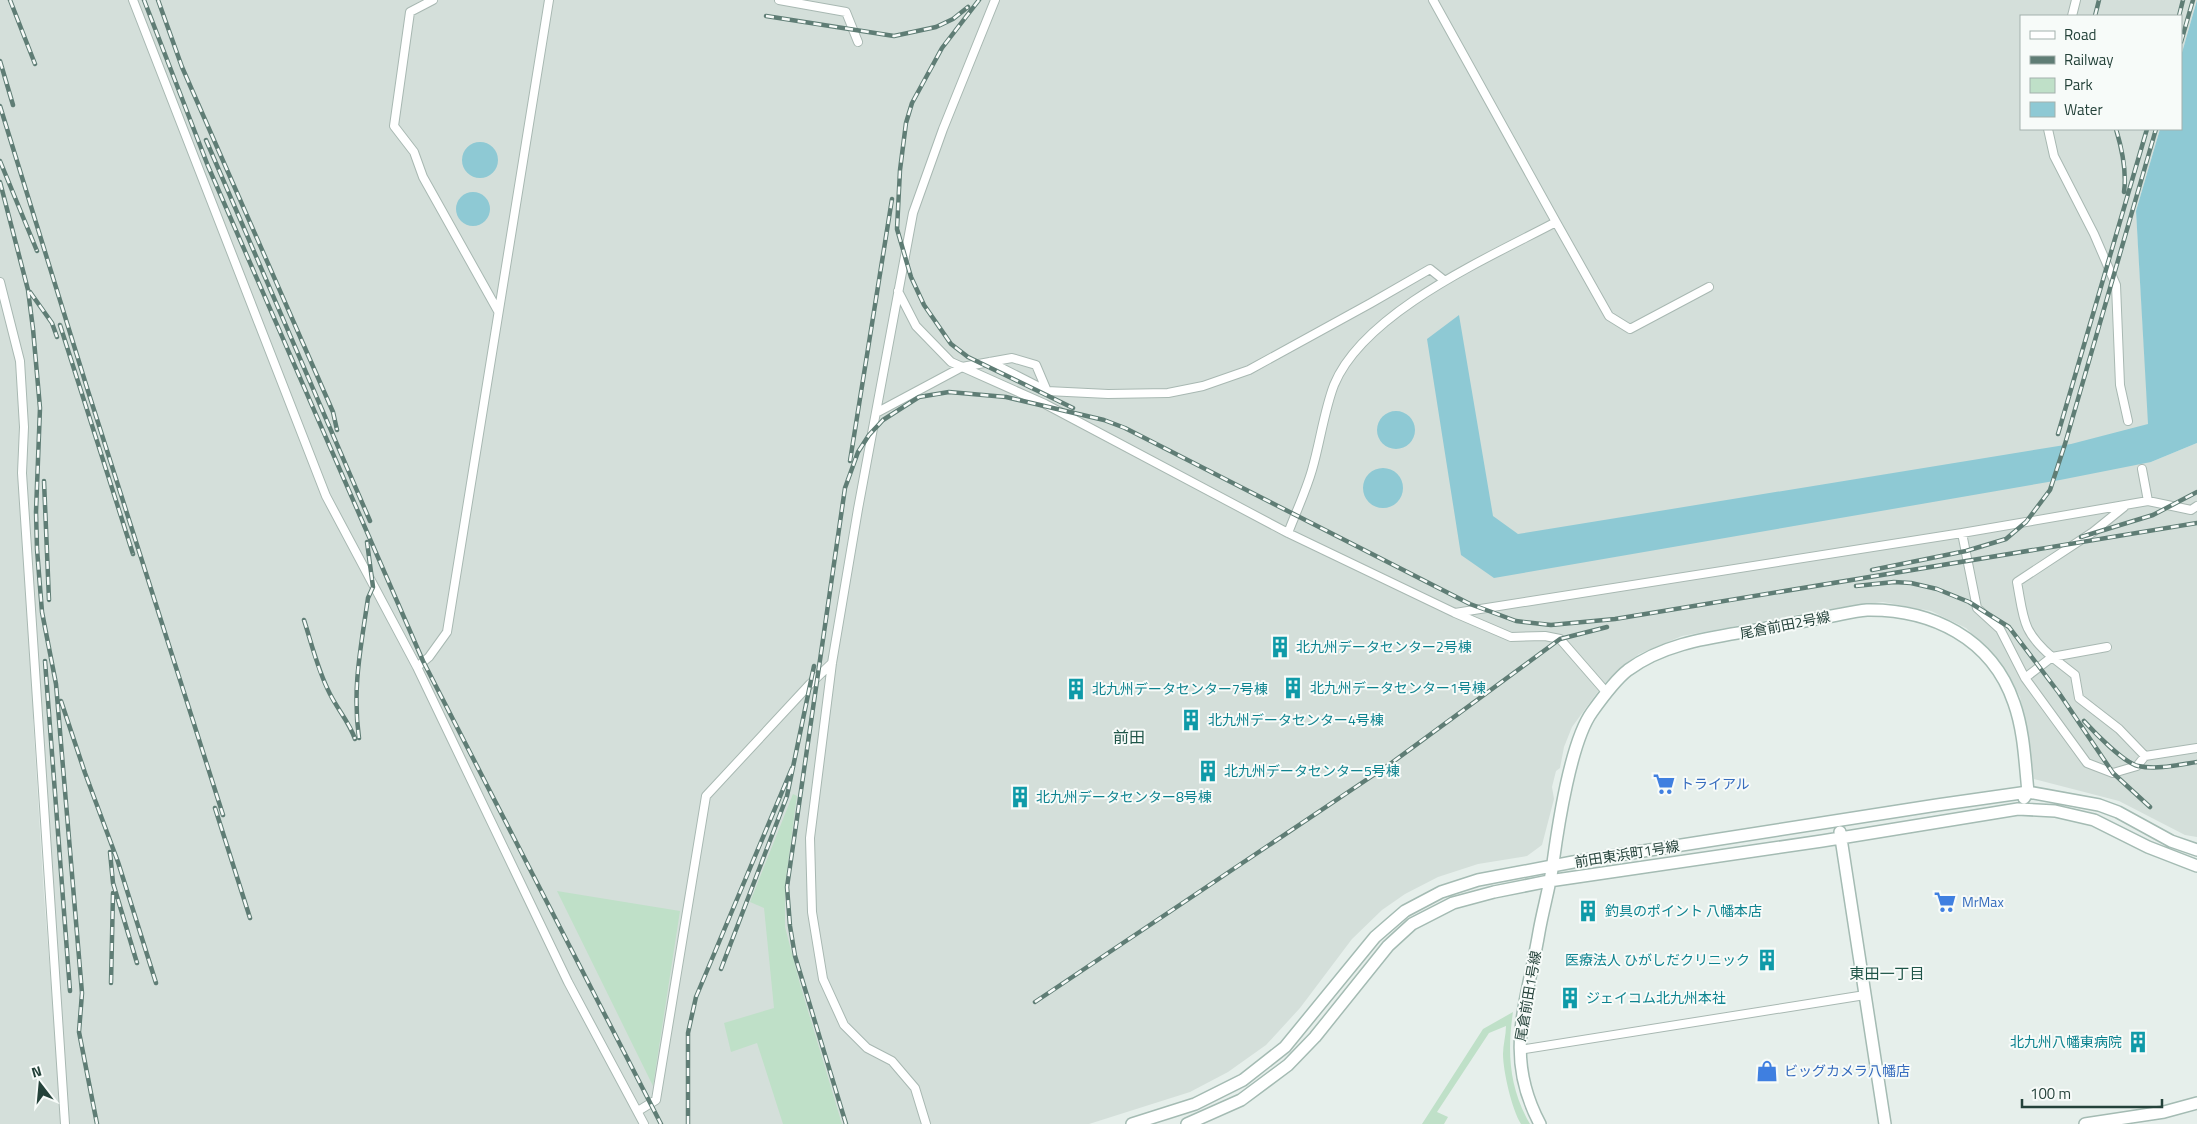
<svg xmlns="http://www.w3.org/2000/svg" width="2197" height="1124" font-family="'Titillium Web','Noto Sans JP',sans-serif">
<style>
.built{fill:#d4dfda;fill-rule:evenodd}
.green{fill:#bfe0c8}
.water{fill:#8ec9d4}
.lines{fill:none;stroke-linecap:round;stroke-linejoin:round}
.street-casing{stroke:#a8b8b2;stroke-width:10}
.secondary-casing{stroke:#a4bbb3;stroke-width:14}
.street{stroke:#fff;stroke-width:8}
.secondary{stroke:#fff;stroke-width:11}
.rail-casing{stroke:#5f7d75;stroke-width:4.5}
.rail{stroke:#f7fbf9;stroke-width:2.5;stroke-dasharray:8;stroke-linecap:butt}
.labels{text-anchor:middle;stroke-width:4;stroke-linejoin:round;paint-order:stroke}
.street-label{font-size:14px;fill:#24423a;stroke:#f7fbf9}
.culture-label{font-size:14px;fill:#0d838f;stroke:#f7fbf9;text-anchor:start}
.shop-label{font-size:14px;fill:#366cbe;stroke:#f7fbf9;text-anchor:start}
.neighbourhood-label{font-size:15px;fill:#1f5548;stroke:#f7fbf9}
.quarter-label{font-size:16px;fill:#1f5548;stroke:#f7fbf9}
</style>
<rect width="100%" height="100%" fill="#e6efeb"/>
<path class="built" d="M 0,0 L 2197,0 L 2181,56 L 2181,16 L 2021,16 L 2021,129 L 2160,129 L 2136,211 L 2151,462 L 2197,443 L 2197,837 L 2185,835 L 2119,801 L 2034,779 L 2027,728 L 2020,697 L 2008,674 L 1990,651 L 1966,628 L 1931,611 L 1883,602 L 1823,610 L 1682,636 L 1639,654 L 1615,673 L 1602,686 L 1572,727 L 1564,747 L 1560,768 L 1556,771 L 1552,787 L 1554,799 L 1542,845 L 1527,856 L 1478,864 L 1438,877 L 1405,894 L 1382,910 L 1352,939 L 1300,1008 L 1266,1045 L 1228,1072 L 1190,1092 L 1089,1124 L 0,1124 ZM 33,719 L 34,719 L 54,1023 L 44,895 Z"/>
<path class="green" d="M 793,794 L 797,796 L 785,885 L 785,927 L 800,984 L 842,1124 L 783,1124 L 757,1043 L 731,1052 L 724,1023 L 774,1008 L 764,908 L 750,902 Z
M 557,891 L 680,911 L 653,1086 Z
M 1513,1012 C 1507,1052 1509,1088 1530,1124 L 1521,1124 C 1512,1110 1503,1071 1503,1054 C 1503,1045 1506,1035 1506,1026 L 1489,1033 L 1437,1112 L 1448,1117 L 1444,1124 L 1422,1124 L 1483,1029 Z"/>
<path class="water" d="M 2197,0 L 2197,443 L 2151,462 L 2060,480 L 1494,578 L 1461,555 L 1427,339 L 1459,315 L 1493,516 L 1518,534 L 2071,444 L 2148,424 L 2136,211 L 2160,129 L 2181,129 L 2181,56 Z
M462 160a18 18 0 1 1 36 0a18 18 0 1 1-36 0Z
M456 209a17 17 0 1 1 34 0a17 17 0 1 1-34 0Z
M1377 430a19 19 0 1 1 38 0a19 19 0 1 1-38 0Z
M1363 488a20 20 0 1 1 40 0a20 20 0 1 1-40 0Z"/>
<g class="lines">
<g class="street-casing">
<path id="street" d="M 133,0 L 326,496 L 417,667 L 568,982 L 644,1124
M 433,0 L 410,12 L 394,126 L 414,152 L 423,177 L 498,311
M 779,0 L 846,12 L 858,42
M 2072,16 L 2076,0
M 2048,129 L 2054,156 L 2094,234 L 2116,285 L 2120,385 L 2128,421
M 1556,222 L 1609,316 L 1630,329 L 1709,287
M 0,282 L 20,361 L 24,427 L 22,473 L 65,1124
M 898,291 L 916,326 L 951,362 L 1045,404 L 1288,533 L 1455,613 L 1511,637 L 1545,636 L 1560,639 L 1607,693
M 990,362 L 1047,391 L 1108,394 L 1168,393 L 1203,386 L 1249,370 L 1371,303 L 1430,269 L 1445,281
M 876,413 L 962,367 L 1012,358 L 1036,365 L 1047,391
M 2142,469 L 2148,501
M 1288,533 C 1296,512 1306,491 1312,470 C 1320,443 1324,411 1334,385 C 1364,312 1488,258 1556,222 L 1433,0
M 1962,533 L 1977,608 L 2000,629 L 2025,678 L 2087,763 L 2113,773 L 2137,766 L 2145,756 L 2197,748
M 1455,613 L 1962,533 L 2148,501 L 2191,510 L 2197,506
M 2107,647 L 2052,657 C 2022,631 2024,620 2017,582 L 2093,532 L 2124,507
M 417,667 L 429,657 L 447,632 L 549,0
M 2025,678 L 2052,657 L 2075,675 L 2079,698 L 2119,729 L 2145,756
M 1519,1050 L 1865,995
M 638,1111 L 656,1100 L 706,796 L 810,684 L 832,663
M 926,1124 L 915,1088 L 892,1061 L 867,1048 L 844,1025 L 823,979 L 812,912 L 810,838 L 832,663 L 858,509 L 913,213 L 943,129 L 995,0"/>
</g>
<g class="secondary-casing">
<path id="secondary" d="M 1840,832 L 1885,1124
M 1132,1124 L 1195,1104 L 1243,1080 L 1285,1047 L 1375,937 L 1405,911 L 1441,892 L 1478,880 L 1573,862 L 1937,805 L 2028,792 L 2099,805 L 2118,812 L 2171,841 L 2197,850
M 1187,1124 L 1241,1100 L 1288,1065 L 1315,1037 L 1388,946 L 1412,924 L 1453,903 L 1494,892 L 1549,881 L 1822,841 L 2018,809 L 2055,811 L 2094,820 L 2148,847 L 2197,866
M 1540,1124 C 1503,1055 1527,1004 1539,932 C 1543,909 1550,886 1553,863 C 1558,826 1571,741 1592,712 C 1602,698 1615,680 1628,670 C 1669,640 1720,637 1767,628 C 1789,624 1810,620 1832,616 C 1843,614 1855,611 1867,610 C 1931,609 1992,638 2014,703 C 2024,731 2025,763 2028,792 L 2024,798
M 2085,1124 L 2164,1112 L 2197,1103"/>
</g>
<use href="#street" class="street"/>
<use href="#secondary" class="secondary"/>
<g class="rail-casing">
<path id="rail" d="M 10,0 L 35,64
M 144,0 L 208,166 L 423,661 L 661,1124
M 158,0 L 182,67 L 333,412 L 337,430
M 979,0 L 942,48 L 912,103 L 906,123 L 900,170 L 897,229 L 911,277 L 924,305 L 951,344 L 968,357 L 1073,408
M 766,16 L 894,36 L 936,27 L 953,19 L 968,7
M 2095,16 L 2099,0
M 2179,16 L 2183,0
M 2181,42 L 2193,0
M 0,61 L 13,105
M 0,106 L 88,391 L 223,815
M 2116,129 C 2122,149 2127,171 2124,192
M 206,140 L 370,521
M 0,161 L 37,251
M 0,182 L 28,290 L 33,329 L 40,408 L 36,512 L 37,549 L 42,612 L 56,684 L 82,993 L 79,1032 L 97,1124
M 30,292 L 52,323 L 57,337
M 60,325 L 133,554
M 2058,434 L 2147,129
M 850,461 L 892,199
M 44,481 L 49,600
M 2081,537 L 2153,515 L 2197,492
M 1872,570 L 1966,551 L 2006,539 L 2026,522 L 2050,490 L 2065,444 L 2156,129
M 1856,586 L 1894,582 L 1911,583 L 1937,589 L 1969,602 L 2009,627 L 2059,693 L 2113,773 L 2150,807
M 304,620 C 312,645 318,671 330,694 C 338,710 349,722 355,739
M 45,661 L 70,991
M 61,701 L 85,773 L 118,862 L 156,983
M 2084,721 C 2094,732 2124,763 2138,766 C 2157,770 2178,765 2197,762
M 359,738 C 352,688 361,647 368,598 L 373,587 L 367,542
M 215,808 L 250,918
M 110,852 L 113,883 L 137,963
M 721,969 L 787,796 L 814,666
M 111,983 L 113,893
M 1035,1002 L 1390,764 L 1560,639 L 1607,627
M 688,1124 L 688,1033 L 696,997 L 792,768
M 846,1124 L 795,956 L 790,926 L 787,887 L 845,488 L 858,452 L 869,435 L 883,420 L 919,397 L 949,392 L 1006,397 L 1104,420 L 1125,428 L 1470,604 L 1516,621 L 1551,625 L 1615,619 L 2197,523"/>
</g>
<use href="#rail" class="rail"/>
</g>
<defs>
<g id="building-bare" transform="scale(1.725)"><path d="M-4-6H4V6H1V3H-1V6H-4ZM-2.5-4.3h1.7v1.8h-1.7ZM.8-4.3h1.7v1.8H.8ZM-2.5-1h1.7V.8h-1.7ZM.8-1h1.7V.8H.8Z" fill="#0f9aa8" stroke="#f7fbf9" stroke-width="2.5" paint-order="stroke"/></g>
<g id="supermarket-bare" transform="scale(1.725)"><path d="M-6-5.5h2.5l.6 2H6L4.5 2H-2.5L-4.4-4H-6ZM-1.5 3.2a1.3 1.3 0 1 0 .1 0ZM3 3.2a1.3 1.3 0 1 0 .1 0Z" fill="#3f7fe0" stroke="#f7fbf9" stroke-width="2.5" paint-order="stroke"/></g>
<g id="shop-bare" transform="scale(1.725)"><path d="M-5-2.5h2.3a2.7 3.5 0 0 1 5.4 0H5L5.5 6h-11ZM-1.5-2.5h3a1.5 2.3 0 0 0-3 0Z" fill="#3f7fe0" stroke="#f7fbf9" stroke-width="2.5" paint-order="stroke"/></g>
</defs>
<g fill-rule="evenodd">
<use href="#building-bare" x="1280" y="647"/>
<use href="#building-bare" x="1293" y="688"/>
<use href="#building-bare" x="1076" y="689"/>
<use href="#building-bare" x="1191" y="720"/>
<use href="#building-bare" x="1208" y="771"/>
<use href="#supermarket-bare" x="1664" y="784"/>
<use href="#building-bare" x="1020" y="797"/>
<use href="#supermarket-bare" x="1945" y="902"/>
<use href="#building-bare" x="1588" y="911"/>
<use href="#building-bare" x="1767" y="960"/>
<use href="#building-bare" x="1570" y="998"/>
<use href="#building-bare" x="2138" y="1042"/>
<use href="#shop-bare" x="1767" y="1071"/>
</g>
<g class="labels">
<g class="street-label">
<text transform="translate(1785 625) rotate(-11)" y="5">尾倉前田2号線</text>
<text transform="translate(1627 854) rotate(-9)" y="5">前田東浜町1号線</text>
<text transform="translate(1528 996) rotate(-80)" y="5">尾倉前田1号線</text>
</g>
<g class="culture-label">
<text x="1296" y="652">北九州データセンター2号棟</text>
<text x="1310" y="693">北九州データセンター1号棟</text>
<text x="1092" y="694">北九州データセンター7号棟</text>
<text x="1208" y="725">北九州データセンター4号棟</text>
<text x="1224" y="776">北九州データセンター5号棟</text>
<text x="1036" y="802">北九州データセンター8号棟</text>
<text x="1605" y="916">釣具のポイント 八幡本店</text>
<text x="1750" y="965" text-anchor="end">医療法人 ひがしだクリニック</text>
<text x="1586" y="1003">ジェイコム北九州本社</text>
<text x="2122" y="1047" text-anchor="end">北九州八幡東病院</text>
</g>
<g class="shop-label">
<text x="1680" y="789">トライアル</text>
<text x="1962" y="907">MrMax</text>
<text x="1784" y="1076">ビッグカメラ八幡店</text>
</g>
<g class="neighbourhood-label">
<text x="1887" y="979">東田一丁目</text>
</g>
<g class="quarter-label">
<text x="1129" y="743">前田</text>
</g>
</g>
<rect x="2020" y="15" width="162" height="115" fill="#f7fbf9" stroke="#a3b1ad"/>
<rect x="2030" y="31" width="25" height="8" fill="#ffffff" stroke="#a3b1ad"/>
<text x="2064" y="40" font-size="15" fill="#24423a">Road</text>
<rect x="2030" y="56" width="25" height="8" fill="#5f7d75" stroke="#a3b1ad"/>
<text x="2064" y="65" font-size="15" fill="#24423a">Railway</text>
<rect x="2030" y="78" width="25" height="15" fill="#bfe0c8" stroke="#a3b1ad"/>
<text x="2064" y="90" font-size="15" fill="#24423a">Park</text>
<rect x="2030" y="102" width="25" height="15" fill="#8ec9d4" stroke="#a3b1ad"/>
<text x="2064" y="115" font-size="15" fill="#24423a">Water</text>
<g transform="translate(40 1084) rotate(344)" stroke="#f7fbf9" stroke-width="4" paint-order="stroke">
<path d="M0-4L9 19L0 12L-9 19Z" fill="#24423a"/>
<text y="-8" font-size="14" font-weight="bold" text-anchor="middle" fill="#24423a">N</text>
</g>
<path d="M2022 1099v8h140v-8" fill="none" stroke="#24423a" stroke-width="2.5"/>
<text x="2030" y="1099" font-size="15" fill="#24423a" stroke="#f7fbf9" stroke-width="4" paint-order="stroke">100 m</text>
</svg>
